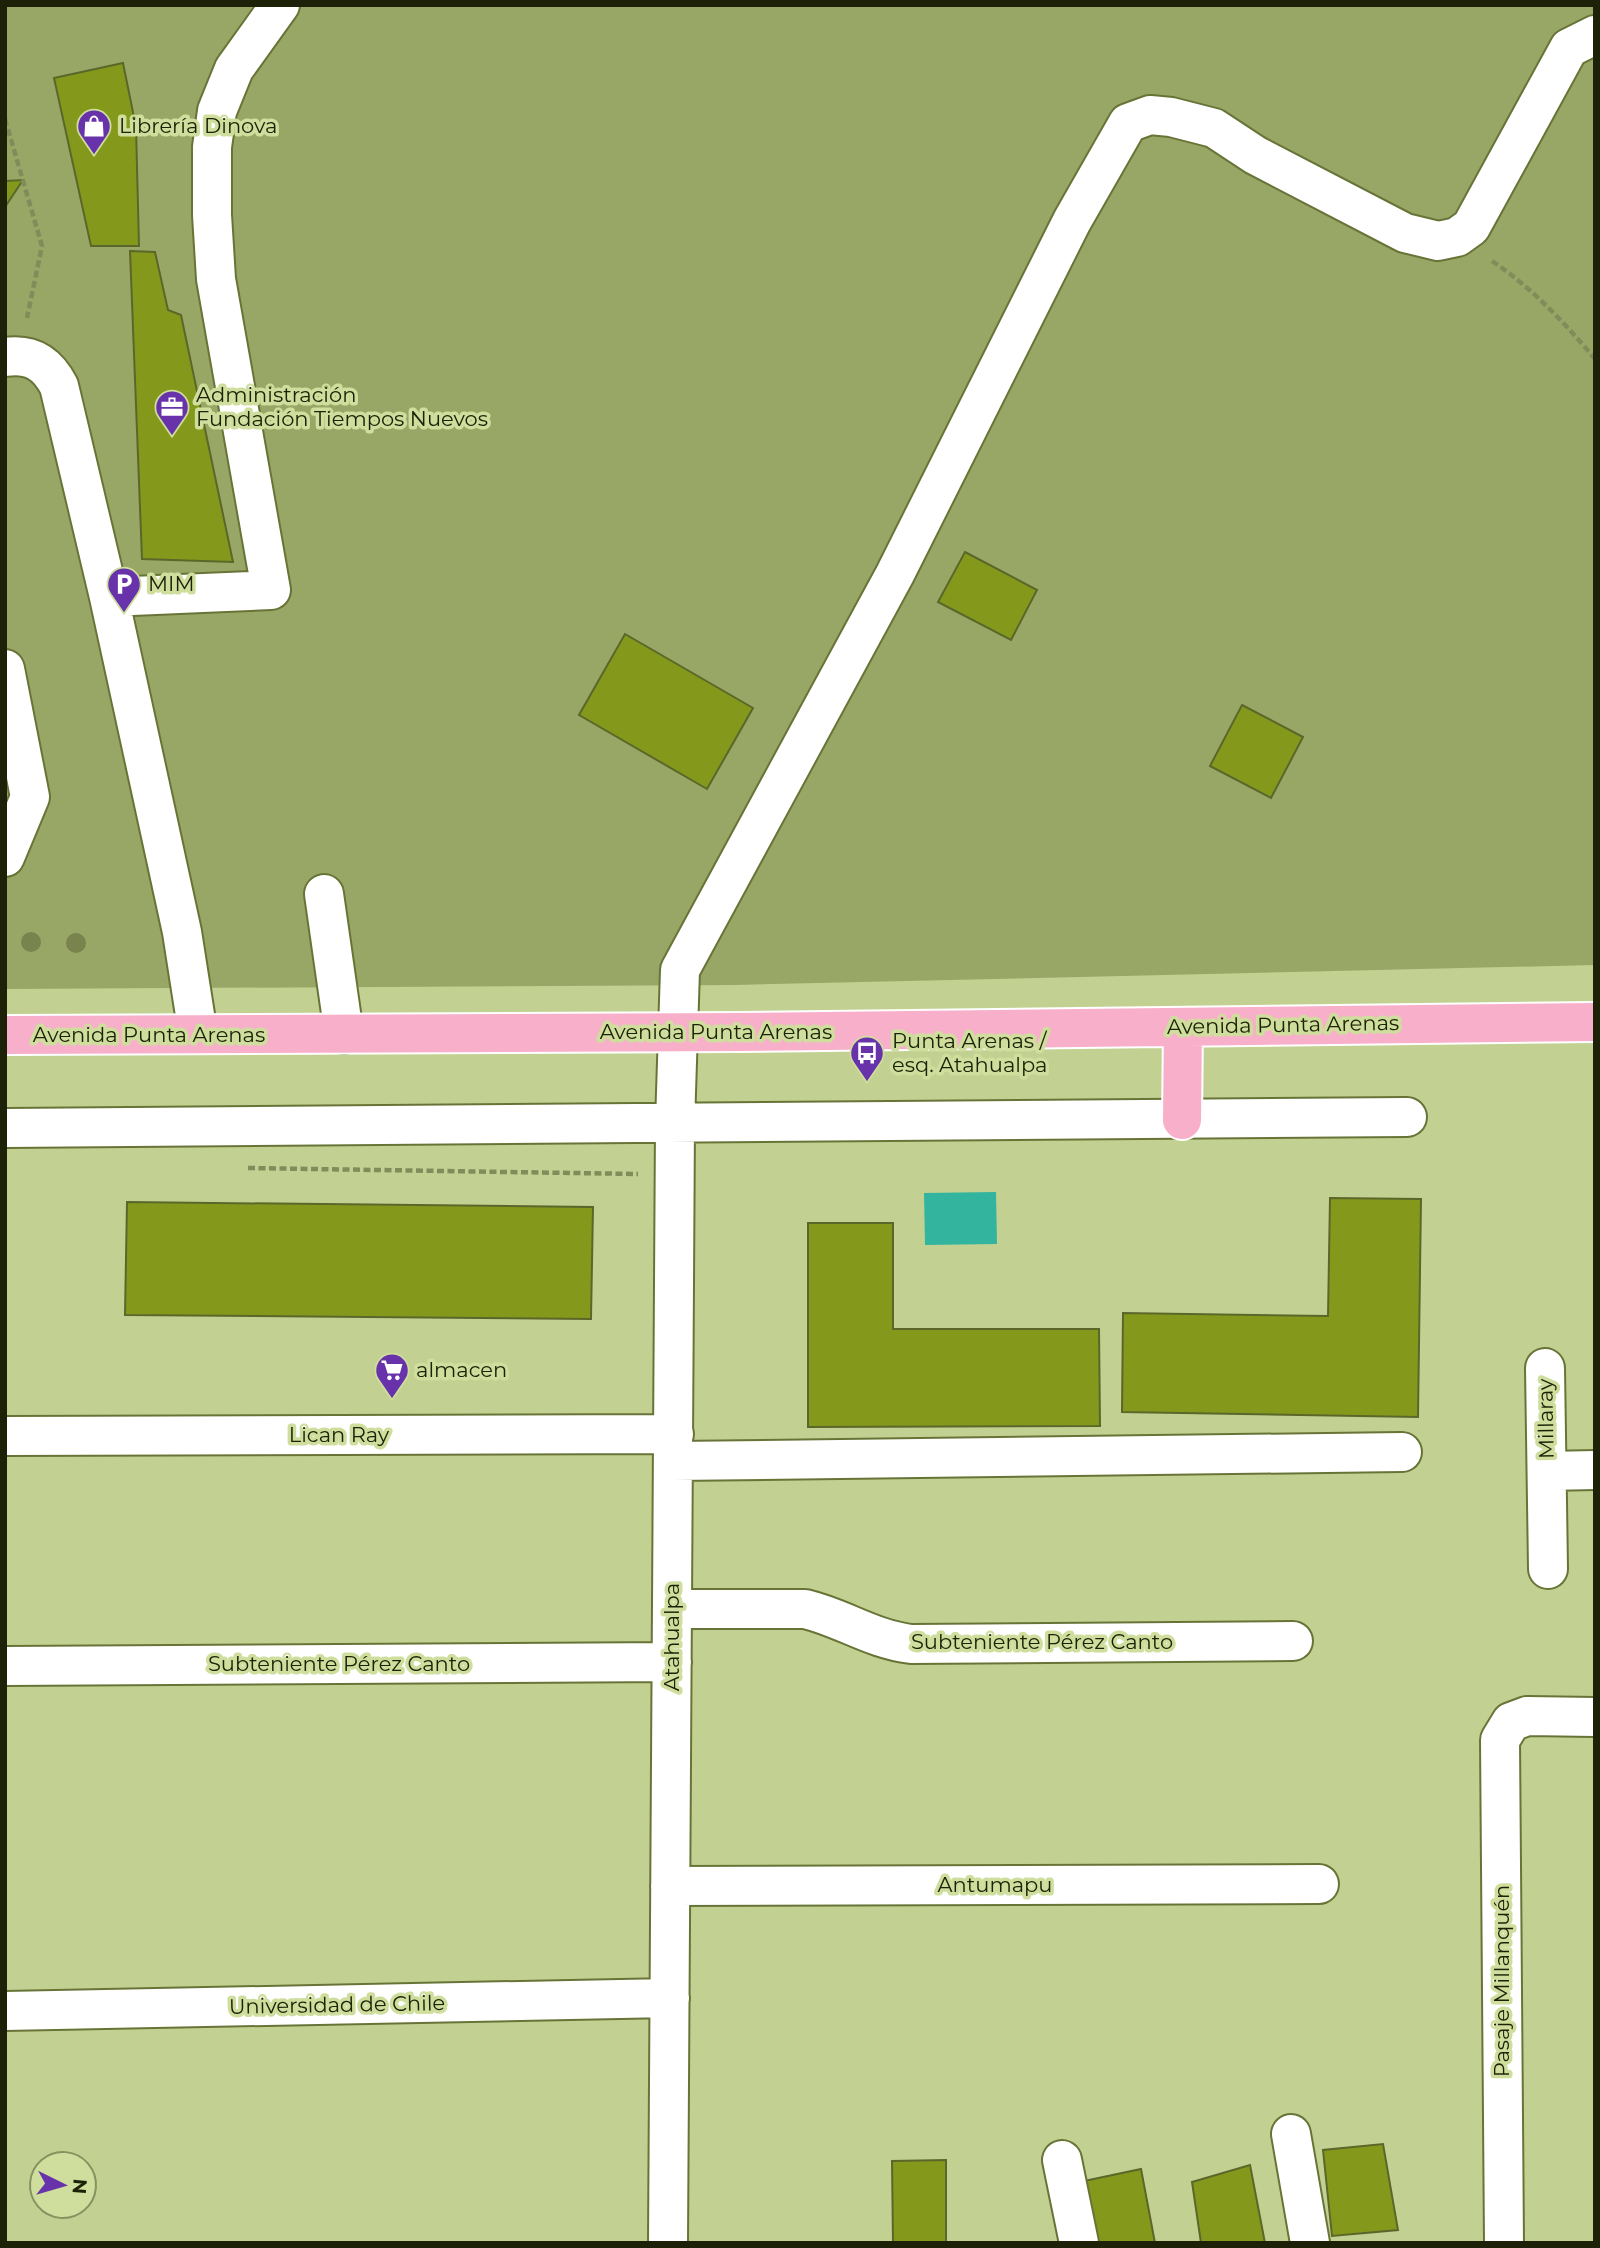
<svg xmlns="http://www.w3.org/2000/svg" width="1600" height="2248" font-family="Montserrat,sans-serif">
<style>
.green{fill:#98a765}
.water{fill:#32b49f}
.building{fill:#84991b;stroke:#5b672a;stroke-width:2}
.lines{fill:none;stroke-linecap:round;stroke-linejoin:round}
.minor-casing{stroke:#687437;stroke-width:42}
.major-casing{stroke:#fff;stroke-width:42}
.path{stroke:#818c5b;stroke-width:4.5;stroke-dasharray:7 3.5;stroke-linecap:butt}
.minor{stroke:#fff;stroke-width:38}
.major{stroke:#f8b0ca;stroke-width:38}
.tree{fill:#78834d}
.labels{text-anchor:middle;stroke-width:7;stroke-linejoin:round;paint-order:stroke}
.poi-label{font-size:21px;fill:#1c2107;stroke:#cfde9d;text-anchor:start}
.street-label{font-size:21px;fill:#1c2107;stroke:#cfde9d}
</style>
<rect width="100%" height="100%" fill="#c2d191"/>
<path class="green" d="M 5,5 L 1595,5 L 1595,965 L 735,985 L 5,989 Z"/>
<path class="water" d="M 996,1192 L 997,1244 L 925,1245 L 924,1193 Z"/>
<path class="building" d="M 123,63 L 136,127 L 139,246 L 91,246 L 54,78 Z
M 23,180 L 5,207 L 5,181 Z
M 130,251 L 155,252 L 168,310 L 181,315 L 233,562 L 142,559 Z
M 965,552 L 1037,590 L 1011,640 L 938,602 Z
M 625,634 L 753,708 L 707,789 L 579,715 Z
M 1242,705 L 1303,737 L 1271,798 L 1210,766 Z
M 1330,1198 L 1421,1199 L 1418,1417 L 1122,1412 L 1123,1313 L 1328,1316 Z
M 127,1202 L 593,1207 L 591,1319 L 125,1315 Z
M 808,1223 L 893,1223 L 893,1329 L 1099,1329 L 1100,1426 L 808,1427 Z
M 1383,2144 L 1398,2230 L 1332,2236 L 1323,2150 Z
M 946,2160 L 946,2243 L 893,2243 L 892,2161 Z
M 1250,2165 L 1265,2243 L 1201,2243 L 1192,2182 Z
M 1141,2169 L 1155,2243 L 1093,2243 L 1084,2181 Z"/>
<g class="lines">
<g class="minor-casing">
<path id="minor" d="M 5,357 C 31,353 47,363 59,386 L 109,597 L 182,932 L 198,1034
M 109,597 L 271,590 L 216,279 L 212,215 L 212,147 L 217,111 L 234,69 L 280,5
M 5,669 L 30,797 L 5,857
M 324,894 L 344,1034
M 5,1128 L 1407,1117
M 1545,1368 L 1548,1569
M 5,1436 L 674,1434
M 674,1461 L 1402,1452
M 1547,1471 L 1595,1470
M 672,1609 L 805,1609 C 843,1618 871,1639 911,1644 L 1293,1641
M 5,1666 L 672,1662
M 670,1886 L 1319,1884
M 5,2011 L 670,1998
M 1291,2134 L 1310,2243
M 1062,2160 L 1079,2243
M 668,2243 L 675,1123 L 680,970 L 895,574 L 1072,221 L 1128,123 L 1150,115 L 1171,117 L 1214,128 L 1255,155 L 1405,233 L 1438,241 L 1457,237 L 1471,227 L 1569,48 L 1595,35
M 1504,2243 L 1500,1740 L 1511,1722 L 1527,1716 L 1595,1717"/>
</g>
<g class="major-casing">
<path id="major" d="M 5,1035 L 740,1032 L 1595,1022
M 1182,1120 L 1183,1027"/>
</g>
<path class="path" d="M 5,119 L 42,246 L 27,318
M 1492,261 C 1532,288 1563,321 1595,359
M 248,1168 L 638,1174"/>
<use href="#minor" class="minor"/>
<use href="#major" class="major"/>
</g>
<g class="tree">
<circle cx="31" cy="942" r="10"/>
<circle cx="76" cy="943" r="10"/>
</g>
<defs>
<g id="shop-pin" transform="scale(1.75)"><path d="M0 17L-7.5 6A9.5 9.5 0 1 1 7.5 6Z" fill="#6833aa" stroke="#cfde9d"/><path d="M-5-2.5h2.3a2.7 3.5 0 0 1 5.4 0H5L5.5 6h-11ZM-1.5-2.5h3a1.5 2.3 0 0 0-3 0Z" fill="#fff"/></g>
<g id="office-pin" transform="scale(1.75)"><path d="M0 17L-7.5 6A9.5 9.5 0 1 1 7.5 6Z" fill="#6833aa" stroke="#cfde9d"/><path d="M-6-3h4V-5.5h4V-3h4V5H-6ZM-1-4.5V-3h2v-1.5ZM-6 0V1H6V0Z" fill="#fff"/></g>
<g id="parking-pin" transform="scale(1.75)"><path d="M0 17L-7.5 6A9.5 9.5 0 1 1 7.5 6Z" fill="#6833aa" stroke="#cfde9d"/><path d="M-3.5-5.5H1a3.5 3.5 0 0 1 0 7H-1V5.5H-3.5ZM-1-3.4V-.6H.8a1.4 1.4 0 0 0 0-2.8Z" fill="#fff"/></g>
<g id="bus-pin" transform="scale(1.75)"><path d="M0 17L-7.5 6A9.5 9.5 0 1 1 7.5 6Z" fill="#6833aa" stroke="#cfde9d"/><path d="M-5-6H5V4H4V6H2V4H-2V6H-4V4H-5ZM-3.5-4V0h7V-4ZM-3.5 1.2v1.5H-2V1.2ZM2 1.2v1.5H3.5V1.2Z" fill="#fff"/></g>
<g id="supermarket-pin" transform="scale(1.75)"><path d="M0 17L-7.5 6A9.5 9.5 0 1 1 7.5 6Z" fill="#6833aa" stroke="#cfde9d"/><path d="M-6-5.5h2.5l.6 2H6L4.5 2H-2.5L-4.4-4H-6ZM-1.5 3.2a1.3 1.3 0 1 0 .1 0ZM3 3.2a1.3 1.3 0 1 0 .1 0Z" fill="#fff"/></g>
</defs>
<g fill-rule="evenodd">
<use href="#shop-pin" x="94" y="126"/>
<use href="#office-pin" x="172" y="407"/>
<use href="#parking-pin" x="124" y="584"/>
<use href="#bus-pin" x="867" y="1053"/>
<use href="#supermarket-pin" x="392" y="1370"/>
</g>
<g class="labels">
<g class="poi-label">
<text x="119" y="133">Librería Dinova</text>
<text x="196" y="402">Administración<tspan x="196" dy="24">Fundación Tiempos Nuevos</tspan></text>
<text x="148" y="591">MIM</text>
<text x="892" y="1048">Punta Arenas /<tspan x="892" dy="24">esq. Atahualpa</tspan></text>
<text x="416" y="1377">almacen</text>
</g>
<g class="street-label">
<text transform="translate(1283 1025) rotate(-1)" y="7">Avenida Punta Arenas</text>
<text x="716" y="1039">Avenida Punta Arenas</text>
<text x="149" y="1042">Avenida Punta Arenas</text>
<text transform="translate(1546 1419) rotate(-91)" y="7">Millaray</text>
<text x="339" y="1442">Lican Ray</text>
<text transform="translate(672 1637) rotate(-90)" y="7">Atahualpa</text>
<text x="1042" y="1649">Subteniente Pérez Canto</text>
<text x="339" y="1671">Subteniente Pérez Canto</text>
<text x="995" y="1892">Antumapu</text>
<text transform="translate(1502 1981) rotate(-90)" y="7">Pasaje Millanquén</text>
<text transform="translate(337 2005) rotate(-1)" y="7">Universidad de Chile</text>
</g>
</g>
<rect width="1600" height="2248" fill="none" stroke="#1c2107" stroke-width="14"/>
<g transform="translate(63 2185) rotate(95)"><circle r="33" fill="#cfde9d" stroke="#879261" stroke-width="2"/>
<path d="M0-5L12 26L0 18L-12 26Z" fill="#6833aa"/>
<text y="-10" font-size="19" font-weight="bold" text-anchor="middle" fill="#1c2107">N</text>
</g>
</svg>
